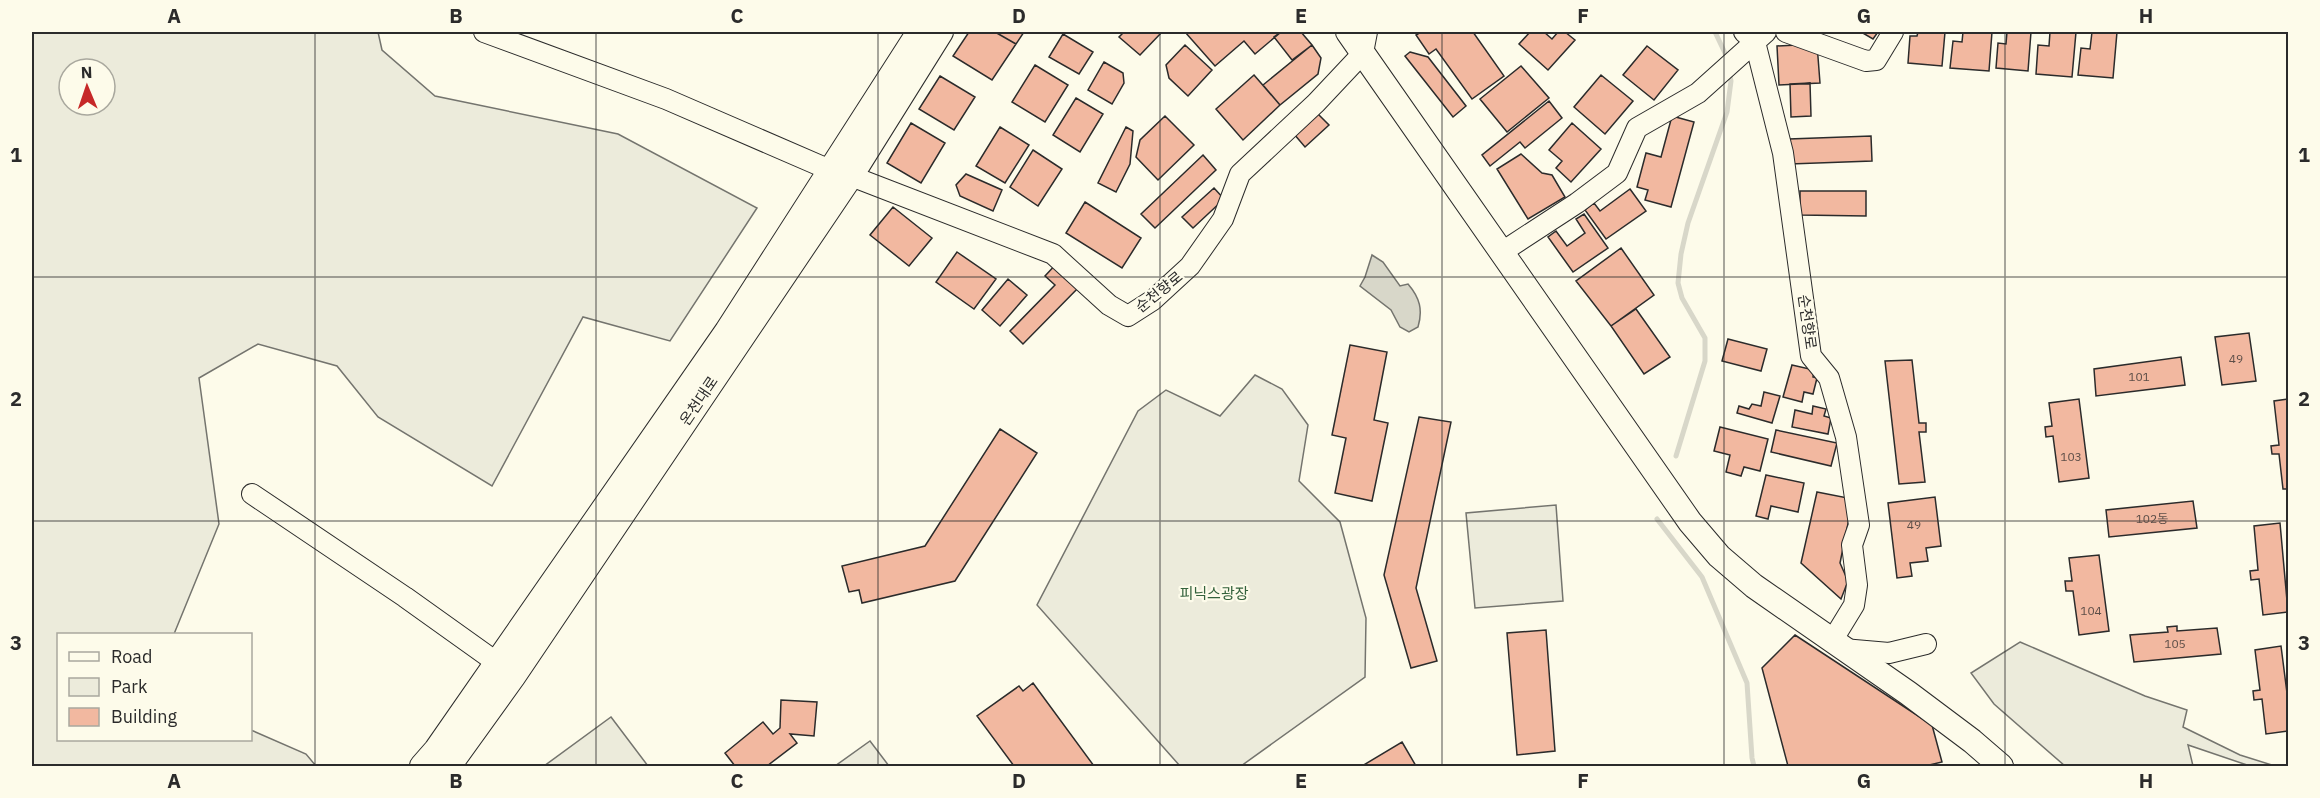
<svg xmlns="http://www.w3.org/2000/svg" width="2320" height="798" font-family="'IBM Plex Sans','Noto Sans KR',sans-serif">
<style>
.green{fill:#ecebdb;stroke:#74746e;stroke-width:1.5;fill-rule:evenodd}
.water{fill:#d8d7c9;stroke:#74746e;stroke-width:1.5}
.lines{fill:none;stroke-linecap:round;stroke-linejoin:round}
.stream{stroke:#d8d7c9;stroke-width:5}
.building{fill:#f2b8a0;stroke:#2b2b2b;stroke-width:1.5}
.minor-casing{stroke:#2b2b2b;stroke-width:22}
.major-casing{stroke:#2b2b2b;stroke-width:26}
.minor{stroke:#fdfbea;stroke-width:20}
.major{stroke:#fdfbea;stroke-width:24}
.grid{fill:none;stroke:#2b2b2b;stroke-width:1.5;stroke-opacity:0.55}
.labels{text-anchor:middle;stroke-width:4.5;stroke-linejoin:round;paint-order:stroke}
.number-label{font-size:12px;fill:#5d4e48}
.street-label{font-size:15px;fill:#2b2b2b;stroke:#fdfbea}
.park-label{font-size:15px;fill:#34623c;stroke:#fdfbea}
.neatline{fill:none;stroke:#2b2b2b;stroke-width:2}
.grid-label{font-size:20px;text-anchor:middle;font-weight:bold;fill:#2b2b2b}
</style>
<rect width="100%" height="100%" fill="#fdfbea"/>
<path class="green" d="M 32,32 L 378,32 L 382,50 L 435,96 L 618,134 L 757,208 L 670,341 L 583,317 L 492,486 L 378,417 L 337,366 L 258,344 L 199,378 L 219,524 L 174,634 L 58,634 L 58,740 L 250,740 L 251,730 L 306,754 L 316,766 L 32,766 ZM 69,69 L 105,69 L 105,105 L 69,105 Z
M 1255,375 L 1282,389 L 1308,425 L 1299,481 L 1340,522 L 1366,618 L 1365,677 L 1241,766 L 1180,766 L 1037,605 L 1138,411 L 1166,390 L 1220,416 Z
M 1556,505 L 1563,601 L 1475,608 L 1466,513 Z
M 2020,642 L 2145,696 L 2187,710 L 2183,727 L 2240,755 L 2275,766 L 2250,766 L 2188,745 L 2193,766 L 2065,766 L 1994,704 L 1971,673 Z
M 611,717 L 648,766 L 544,766 Z
M 870,741 L 889,766 L 835,766 Z"/>
<path class="water" d="M 1372,255 L 1383,262 L 1400,286 L 1408,284 C 1420,298 1423,310 1418,327 L 1409,332 L 1400,327 L 1391,310 L 1360,286 L 1365,277 Z"/>
<g class="lines">
<path class="stream" d="M 1715,32 L 1725,53 L 1727,62
M 1676,456 L 1705,361 L 1705,338 L 1682,298 L 1678,283 L 1681,254 L 1688,223 L 1727,112 L 1731,81 L 1729,71
M 1657,519 L 1702,577 L 1747,683 L 1752,758 L 1754,766"/>
</g>
<path class="building" d="M 969,32 L 995,32 L 1016,44 L 992,80 L 953,56 Z
M 995,32 L 1024,32 L 1016,44 Z
M 1124,32 L 1162,32 L 1140,55 L 1119,37 Z
M 1185,32 L 1281,32 L 1255,54 L 1244,41 L 1215,66 Z
M 1281,32 L 1301,32 L 1312,45 L 1292,60 L 1274,37 Z
M 1421,32 L 1473,32 L 1504,76 L 1472,99 L 1436,49 L 1429,54 L 1416,35 Z
M 1530,32 L 1544,32 L 1552,39 L 1558,32 L 1565,32 L 1575,40 L 1548,70 L 1519,44 Z
M 1861,32 L 1878,32 L 1873,39 Z
M 1918,32 L 1945,32 L 1942,66 L 1908,63 L 1910,36 L 1917,36 Z
M 1963,32 L 1992,32 L 1989,71 L 1950,68 L 1953,41 L 1962,42 Z
M 2007,32 L 2031,32 L 2028,71 L 1996,68 L 1998,43 L 2006,44 Z
M 2050,32 L 2076,32 L 2072,77 L 2036,74 L 2038,45 L 2049,46 Z
M 2092,32 L 2117,32 L 2113,78 L 2078,75 L 2081,48 L 2090,49 Z
M 1063,34 L 1093,52 L 1079,74 L 1049,57 Z
M 1817,44 L 1820,83 L 1779,85 L 1777,46 Z
M 1185,45 L 1212,70 L 1188,96 L 1169,78 L 1166,65 Z
M 1312,45 L 1321,58 L 1318,74 L 1280,105 L 1263,85 Z
M 1647,46 L 1678,70 L 1654,100 L 1623,75 Z
M 1410,52 L 1428,57 L 1466,106 L 1453,117 L 1405,56 Z
M 1104,62 L 1123,73 L 1124,83 L 1112,104 L 1088,90 Z
M 1035,65 L 1068,85 L 1045,122 L 1012,102 Z
M 1521,66 L 1549,98 L 1507,132 L 1480,99 Z
M 1254,75 L 1280,105 L 1243,140 L 1216,109 Z
M 1601,75 L 1633,101 L 1605,134 L 1574,107 Z
M 940,76 L 975,97 L 954,130 L 919,109 Z
M 1810,83 L 1811,116 L 1791,117 L 1790,84 Z
M 1076,98 L 1103,114 L 1080,152 L 1053,135 Z
M 1549,101 L 1562,118 L 1525,148 L 1520,142 L 1490,166 L 1482,155 Z
M 1317,113 L 1329,125 L 1305,147 L 1294,134 Z
M 1165,116 L 1194,145 L 1158,180 L 1136,157 L 1140,140 Z
M 1672,116 L 1694,122 L 1671,207 L 1645,200 L 1648,190 L 1637,187 L 1646,153 L 1661,157 Z
M 911,123 L 945,143 L 921,183 L 887,163 Z
M 1572,123 L 1601,149 L 1571,182 L 1556,168 L 1562,161 L 1549,150 Z
M 1000,127 L 1029,145 L 1005,183 L 976,166 Z
M 1126,127 L 1133,131 L 1130,164 L 1116,192 L 1098,183 Z
M 1871,136 L 1872,161 L 1790,164 L 1789,139 Z
M 1033,150 L 1062,169 L 1038,206 L 1010,187 Z
M 1521,154 L 1542,173 L 1552,175 L 1565,197 L 1528,219 L 1497,169 Z
M 1203,155 L 1216,170 L 1155,228 L 1141,214 Z
M 966,174 L 1002,190 L 993,211 L 960,196 L 956,185 Z
M 1214,188 L 1224,199 L 1193,228 L 1182,217 Z
M 1630,189 L 1646,211 L 1606,239 L 1585,210 L 1594,203 L 1600,211 Z
M 1800,191 L 1866,191 L 1866,216 L 1800,215 Z
M 1085,202 L 1141,238 L 1122,268 L 1066,233 Z
M 893,207 L 932,238 L 909,266 L 870,235 Z
M 1584,214 L 1608,248 L 1573,272 L 1548,237 L 1556,231 L 1567,246 L 1585,233 L 1576,219 Z
M 1621,248 L 1654,295 L 1611,326 L 1576,281 Z
M 957,252 L 996,279 L 974,309 L 936,282 Z
M 1058,262 L 1081,285 L 1023,344 L 1010,331 L 1055,285 L 1045,276 Z
M 1008,279 L 1027,295 L 1000,326 L 982,310 Z
M 1636,309 L 1670,357 L 1644,374 L 1611,326 Z
M 2249,333 L 2256,381 L 2222,385 L 2215,337 Z
M 1728,339 L 1767,349 L 1761,371 L 1722,361 Z
M 1350,345 L 1387,352 L 1374,420 L 1388,423 L 1372,501 L 1335,493 L 1346,438 L 1332,435 Z
M 2181,357 L 2185,385 L 2096,396 L 2094,369 Z
M 1912,360 L 1919,423 L 1926,423 L 1926,432 L 1919,432 L 1925,482 L 1899,484 L 1885,361 Z
M 1792,365 L 1814,370 L 1813,377 L 1817,378 L 1813,394 L 1804,392 L 1802,402 L 1783,397 Z
M 1764,392 L 1780,396 L 1772,423 L 1737,413 L 1739,406 L 1749,409 L 1752,404 L 1761,406 Z
M 2079,399 L 2089,478 L 2059,482 L 2053,436 L 2046,437 L 2045,427 L 2052,426 L 2049,403 Z
M 2288,399 L 2288,489 L 2283,489 L 2279,454 L 2272,454 L 2271,446 L 2279,445 L 2274,401 Z
M 1813,406 L 1826,409 L 1824,416 L 1831,418 L 1828,434 L 1792,427 L 1795,410 L 1812,414 Z
M 1419,417 L 1451,422 L 1416,588 L 1437,661 L 1411,668 L 1384,575 Z
M 1720,427 L 1768,439 L 1760,471 L 1744,467 L 1741,476 L 1726,472 L 1730,455 L 1714,451 Z
M 1000,429 L 1037,453 L 955,581 L 862,603 L 859,590 L 849,592 L 842,566 L 925,546 Z
M 1776,430 L 1837,443 L 1831,466 L 1771,452 Z
M 1766,475 L 1804,483 L 1798,512 L 1771,506 L 1768,519 L 1756,516 Z
M 1817,492 L 1853,499 L 1840,563 L 1848,581 L 1841,599 L 1801,563 Z
M 1935,497 L 1941,546 L 1926,548 L 1928,561 L 1910,563 L 1912,576 L 1897,578 L 1888,503 Z
M 2193,501 L 2197,528 L 2109,537 L 2106,510 Z
M 2280,523 L 2288,612 L 2263,615 L 2259,579 L 2251,580 L 2250,571 L 2258,570 L 2254,526 Z
M 2099,555 L 2109,631 L 2079,635 L 2073,591 L 2066,591 L 2065,581 L 2072,581 L 2069,558 Z
M 2177,626 L 2177,631 L 2217,628 L 2221,654 L 2134,662 L 2130,635 L 2168,632 L 2167,627 Z
M 1546,630 L 1555,751 L 1517,755 L 1507,633 Z
M 1795,635 L 1932,725 L 1942,762 L 1925,766 L 1788,766 L 1762,668 Z
M 2281,646 L 2288,701 L 2288,731 L 2266,734 L 2262,699 L 2254,700 L 2253,691 L 2260,690 L 2255,650 Z
M 1033,683 L 1094,766 L 1014,766 L 977,716 L 1019,686 L 1023,691 Z
M 781,700 L 817,702 L 814,736 L 790,734 L 797,743 L 767,766 L 735,766 L 725,753 L 763,722 L 773,734 L 780,728 Z
M 1402,742 L 1416,766 L 1362,766 Z"/>
<g class="lines">
<g class="minor-casing">
<path id="minor" d="M 484,32 L 666,99 L 830,170
M 1744,32 L 1755,42 L 1783,153 L 1811,356 L 1829,378 L 1846,437 L 1859,525 L 1852,545 L 1857,585 L 1854,605 L 1832,641
M 1786,32 L 1866,61 L 1876,60 L 1893,32
M 851,176 L 1053,254 L 1109,305 L 1128,316 L 1153,300 L 1190,266 L 1223,219 L 1240,174 L 1316,103 L 1363,53 L 1367,32
M 1502,252 L 1577,203 L 1617,173 L 1637,128 L 1698,93 L 1766,32
M 252,494 L 405,597 L 496,662
M 1843,649 L 1889,653 L 1926,644"/>
</g>
<g class="major-casing">
<path id="major" d="M 1348,32 L 1690,522 L 1719,556 L 1754,586 L 1908,693 L 1972,741 L 2001,766
M 422,766 L 436,750 L 727,331 L 919,32
M 449,766 L 513,677 L 851,176 L 941,32"/>
</g>
<use href="#minor" class="minor"/>
<use href="#major" class="major"/>
</g>
<path class="grid" d="M 315,32 L 315,766M 596,32 L 596,766M 878,32 L 878,766M 1160,32 L 1160,766M 1442,32 L 1442,766M 1724,32 L 1724,766M 2005,32 L 2005,766M 32,277 L 2288,277M 32,521 L 2288,521"/>
<g class="labels">
<g class="number-label">
<text x="2236" y="363">49</text>
<text x="2139" y="381">101</text>
<text x="2071" y="461">103</text>
<text x="2152" y="523">102동</text>
<text x="1914" y="529">49</text>
<text x="2091" y="615">104</text>
<text x="2175" y="648">105</text>
</g>
<g class="street-label">
<text transform="translate(1159 292) rotate(-39)" y="5">순천향로</text>
<text transform="translate(1807 322) rotate(82)" y="5">순천향로</text>
<text transform="translate(699 401) rotate(-56)" y="5">온천대로</text>
</g>
<g class="park-label">
<text x="1214" y="599">피닉스광장</text>
</g>
</g>
<rect width="2320" height="798" fill="none" stroke="#fdfbea" stroke-width="66"/>
<rect x="57" y="633" width="195" height="108" fill="#fdfbea" stroke="#a9a89e" stroke-width="1.5"/>
<rect x="69" y="652" width="30" height="9" fill="#fdfbea" stroke="#a9a89e" stroke-width="1.5"/>
<text x="111" y="663" font-size="18" fill="#2b2b2b">Road</text>
<rect x="69" y="678" width="30" height="18" fill="#ecebdb" stroke="#a9a89e" stroke-width="1.5"/>
<text x="111" y="693" font-size="18" fill="#2b2b2b">Park</text>
<rect x="69" y="708" width="30" height="18" fill="#f2b8a0" stroke="#a9a89e" stroke-width="1.5"/>
<text x="111" y="723" font-size="18" fill="#2b2b2b">Building</text>
<g transform="translate(87 87) rotate(358)"><circle r="28" fill="#fdfbea" stroke="#a9a89e" stroke-width="1.5"/>
<path d="M0-4.5L10 22L0 15L-10 22Z" fill="#c62828"/>
<text y="-9" font-size="16" font-weight="bold" text-anchor="middle" fill="#2b2b2b">N</text>
</g>
<rect x="33" y="33" width="2254" height="732" class="neatline"/>
<g class="grid-label">
<text x="174" y="23">A</text>
<text x="456" y="23">B</text>
<text x="737" y="23">C</text>
<text x="1019" y="23">D</text>
<text x="1301" y="23">E</text>
<text x="1583" y="23">F</text>
<text x="1864" y="23">G</text>
<text x="2146" y="23">H</text>
<text x="16" y="162">1</text>
<text x="2304" y="162">1</text>
<text x="16" y="406">2</text>
<text x="2304" y="406">2</text>
<text x="16" y="650">3</text>
<text x="2304" y="650">3</text>
<text x="174" y="788">A</text>
<text x="456" y="788">B</text>
<text x="737" y="788">C</text>
<text x="1019" y="788">D</text>
<text x="1301" y="788">E</text>
<text x="1583" y="788">F</text>
<text x="1864" y="788">G</text>
<text x="2146" y="788">H</text>
</g>
</svg>
